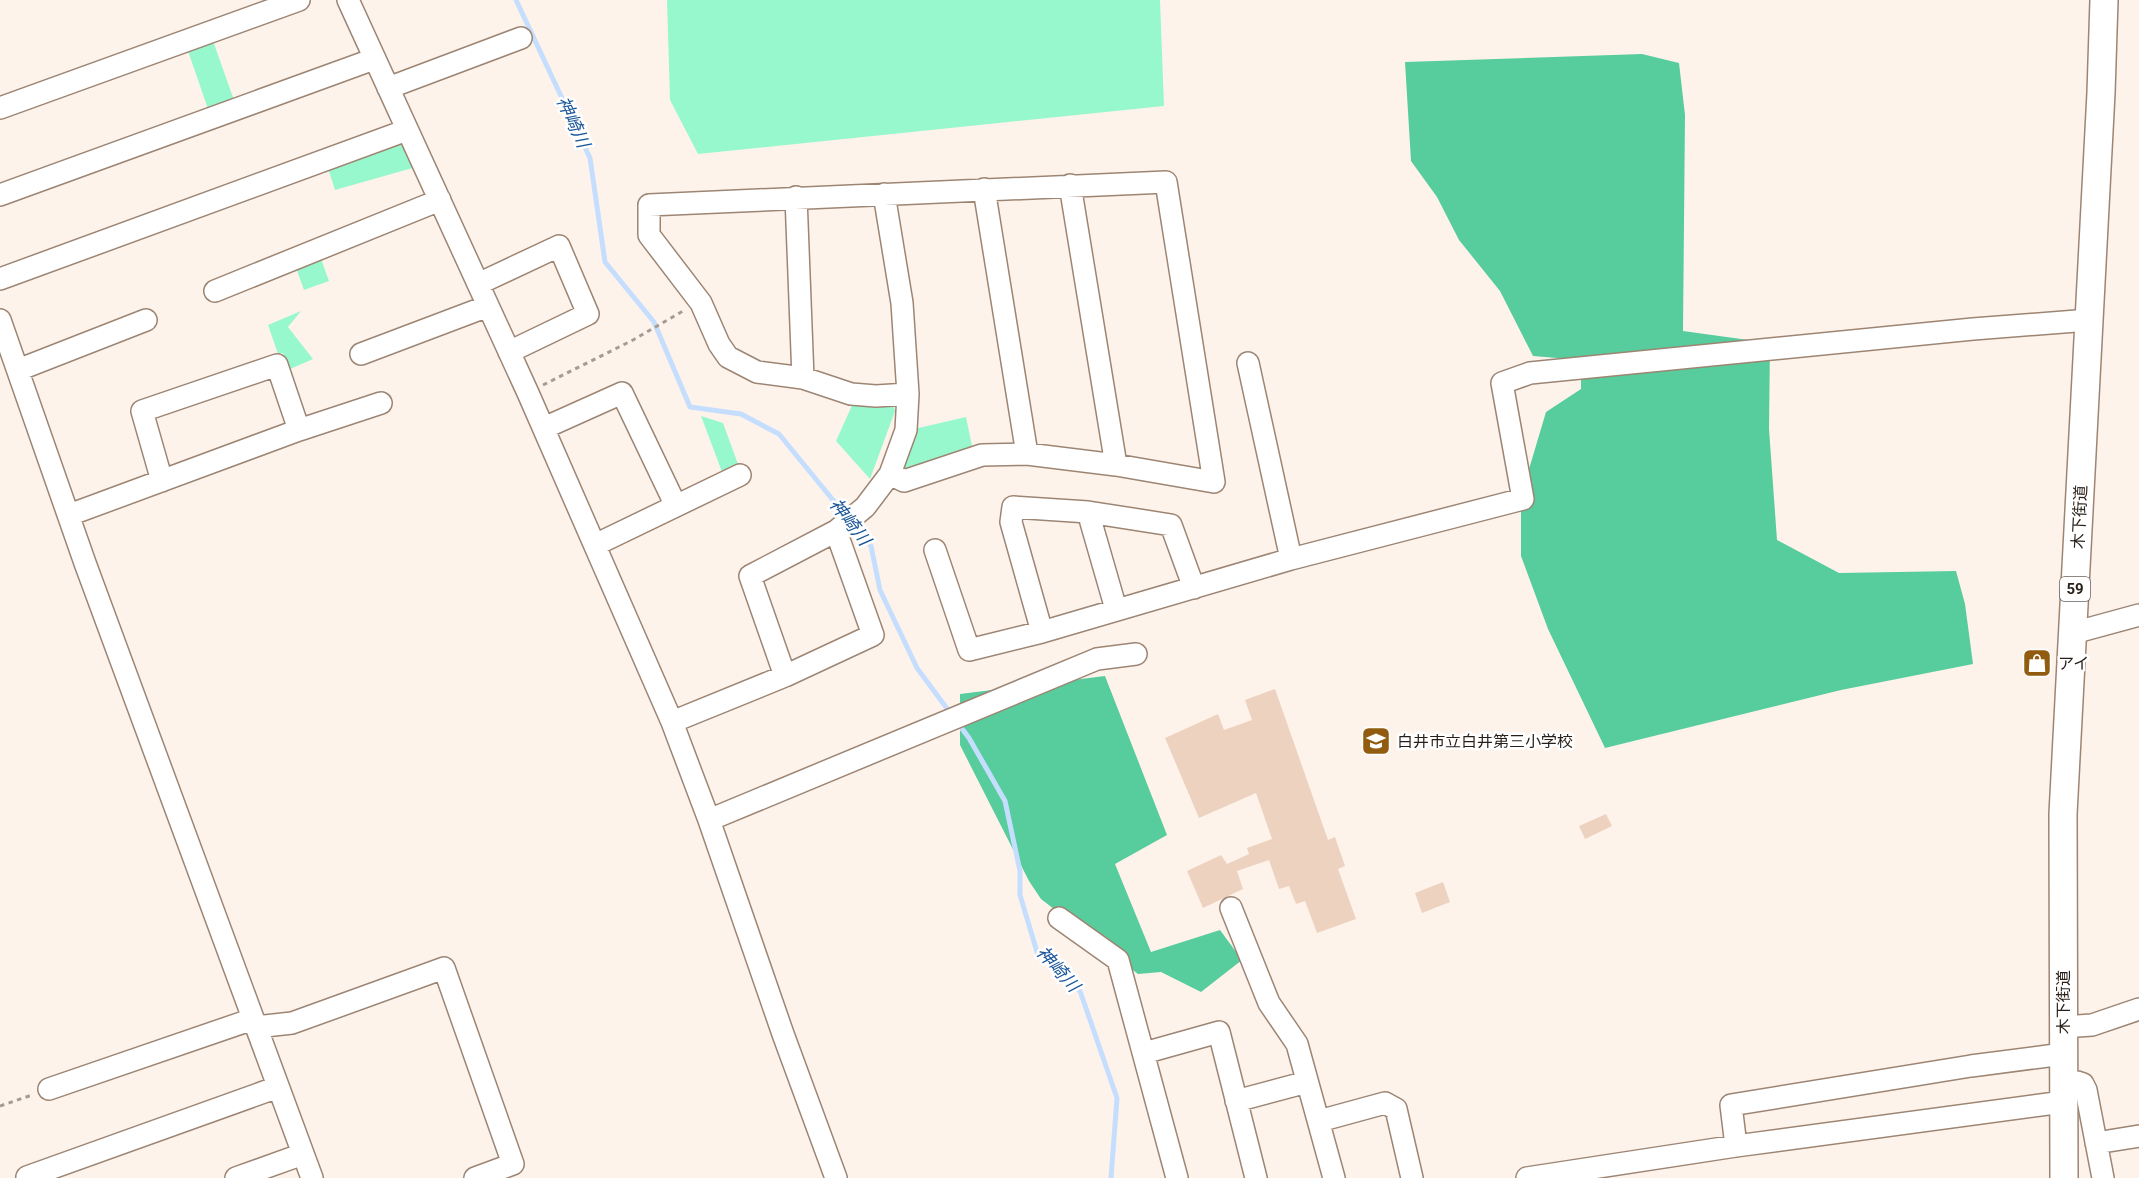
<svg xmlns="http://www.w3.org/2000/svg" width="2139" height="1178" font-family="Roboto,'Noto Sans JP',sans-serif">
<style>
.green{fill:#98f8cd}
.forest{fill:#57cc9d}
.lines{fill:none;stroke-linecap:round;stroke-linejoin:round}
.stream{stroke:#c6defe;stroke-width:5}
.building{fill:#edd2bf}
.minor-casing{stroke:#9d8573;stroke-width:24}
.major-casing{stroke:#9d8573;stroke-width:30}
.path{stroke:#a69b94;stroke-width:3;stroke-dasharray:4.5 4.5;stroke-linecap:butt}
.minor{stroke:#fff;stroke-width:21}
.major{stroke:#fff;stroke-width:27}
.labels{text-anchor:middle;stroke-width:5;stroke-linejoin:round;paint-order:stroke}
.shield{fill:#fff;stroke:#68625d;stroke-width:1.5}
.shield-label{font-size:15px;font-weight:bold;fill:#281f18}
.street-label{font-size:16px;fill:#281f18;stroke:#fff}
.poi-label{font-size:16px;fill:#281f18;stroke:#fff;text-anchor:start}
.water-label{font-size:18px;font-style:italic;fill:#1b5699;stroke:#fff}
</style>
<rect width="100%" height="100%" fill="#fef3eb"/>
<path class="green" d="M 667,0 L 1160,0 L 1164,106 L 698,154 L 670,100 Z
M 213,41 L 234,100 L 208,109 L 188,51 Z
M 404,141 L 416,167 L 335,190 L 326,162 Z
M 320,256 L 329,281 L 304,290 L 295,265 Z
M 301,311 L 288,327 L 313,359 L 288,370 L 283,353 L 278,354 L 268,325 Z
M 854,401 L 892,402 L 895,411 L 870,479 L 836,441 Z
M 701,416 L 723,423 L 738,464 L 722,472 Z
M 966,417 L 972,446 L 912,470 L 904,468 L 902,460 L 914,429 Z"/>
<path class="forest" d="M 1642,54 L 1679,63 L 1685,115 L 1683,331 L 1770,343 L 1769,429 L 1777,540 L 1839,573 L 1956,571 L 1965,604 L 1973,664 L 1841,690 L 1605,748 L 1548,629 L 1521,556 L 1521,496 L 1546,412 L 1581,389 L 1581,360 L 1533,356 L 1500,291 L 1459,240 L 1437,197 L 1411,161 L 1405,62 Z
M 1105,676 L 1167,835 L 1115,864 L 1151,952 L 1220,930 L 1242,960 L 1201,992 L 1161,972 L 1138,974 L 1041,899 L 1029,881 L 960,745 L 960,694 Z"/>
<g class="lines">
<path class="stream" d="M 516,0 L 590,158 L 605,262 L 654,322 L 690,407 L 741,414 L 779,434 L 846,516
M 852,523 L 871,546 L 880,590 L 917,668 L 951,714
M 957,722 L 969,738 L 1005,801 L 1020,871 L 1020,895 L 1037,952 L 1080,991 L 1117,1098 L 1111,1178"/>
</g>
<path class="building" d="M 1275,689 L 1328,840 L 1335,837 L 1345,866 L 1338,869 L 1356,919 L 1317,933 L 1305,901 L 1296,904 L 1289,886 L 1279,889 L 1269,860 L 1237,871 L 1243,889 L 1203,908 L 1187,871 L 1221,855 L 1227,864 L 1249,854 L 1247,848 L 1272,839 L 1256,793 L 1199,818 L 1165,738 L 1218,714 L 1224,730 L 1252,720 L 1245,700 Z
M 1606,814 L 1612,826 L 1585,839 L 1579,826 Z
M 1443,882 L 1450,902 L 1422,913 L 1415,893 Z"/>
<g class="lines">
<g class="minor-casing">
<path id="minor" d="M 348,0 L 528,393 L 672,722 L 709,820 L 783,1034 L 836,1178
M 388,88 L 521,38
M 0,108 L 299,0
M 1070,185 L 1116,465
M 984,189 L 1027,454
M 0,195 L 374,59
M 796,197 L 803,378
M 0,279 L 407,130
M 478,284 L 559,246 L 588,314 L 509,352
M 215,291 L 440,200
M 0,320 L 85,563 L 312,1178
M 361,354 L 488,306
M 1248,363 L 1291,559
M 18,370 L 146,320
M 544,428 L 622,393 L 676,506
M 890,474 L 904,481 L 982,455 L 1027,454 L 1116,465 L 1214,482 L 1166,182 L 649,205 L 649,235 L 701,303 L 719,344 L 728,357 L 757,372 L 803,378 L 851,394 L 876,396 L 908,394
M 162,481 L 142,411 L 277,365 L 299,430
M 1088,512 L 1116,609
M 69,515 L 299,430 L 381,403
M 595,545 L 740,475
M 935,550 L 969,650 L 1042,632 L 1291,559 L 1523,499 L 1502,383 L 1530,373 L 1973,329 L 2089,320
M 1042,632 L 1011,522 L 1013,507 L 1088,512 L 1171,525 L 1194,588
M 2073,633 L 2139,615
M 785,676 L 750,576 L 836,531
M 672,722 L 785,676 L 873,635 L 836,531 L 865,507 L 890,474 L 906,430 L 908,394 L 902,303 L 884,194
M 709,820 L 1097,659 L 1136,654
M 1231,908 L 1269,1003 L 1297,1044 L 1334,1178
M 1059,918 L 1118,960 L 1177,1178
M 256,1027 L 292,1023 L 444,968 L 513,1164 L 475,1178
M 2063,1027 L 2092,1025 L 2139,1009
M 1144,1053 L 1219,1032 L 1256,1178
M 2063,1084 L 2077,1082 L 2083,1084 L 2086,1090 L 2103,1178
M 49,1089 L 253,1019
M 1236,1101 L 1307,1082
M 1319,1121 L 1385,1103 L 1396,1109 L 1412,1178
M 2096,1143 L 2139,1136
M 1736,1146 L 1731,1105 L 1971,1066 L 2063,1054
M 27,1177 L 278,1087
M 236,1178 L 303,1154
M 1527,1178 L 1736,1146 L 2063,1102"/>
</g>
<g class="major-casing">
<path id="major" d="M 2064,1178 L 2063,814 L 2101,93 L 2104,0"/>
</g>
<path class="path" d="M 543,385 L 633,340 L 683,311
M 0,1106 L 32,1095"/>
<use href="#minor" class="minor"/>
<use href="#major" class="major"/>
</g>
<defs>
<g id="shop-square" transform="scale(1.5)"><rect x="-9" y="-9" width="18" height="18" rx="4" fill="#915c0f" stroke="#fff"/><path d="M-5-2.5h2.3a2.7 3.5 0 0 1 5.4 0H5L5.5 6h-11ZM-1.5-2.5h3a1.5 2.3 0 0 0-3 0Z" fill="#fff"/></g>
<g id="school-square" transform="scale(1.5)"><rect x="-9" y="-9" width="18" height="18" rx="4" fill="#915c0f" stroke="#fff"/><path d="M0-5L7-2L0 1L-7-2ZM-4 1L0 2.5L4 1V4Q0 6-4 4Z" fill="#fff"/></g>
</defs>
<g fill-rule="evenodd">
<use href="#shop-square" x="2037" y="663"/>
<use href="#school-square" x="1376" y="741"/>
</g>
<g class="labels">
<rect class="shield" x="2060" y="577" width="30" height="24" rx="4.5"/>
<g class="shield-label">
<text x="2075" y="594">59</text>
</g>
<g class="street-label">
<text transform="translate(2079 517) rotate(-87)" y="6">木下街道</text>
<text transform="translate(2063 1002) rotate(-90)" y="6">木下街道</text>
</g>
<g class="poi-label">
<text x="2058" y="669">アイ</text>
<text x="1397" y="747">白井市立白井第三小学校</text>
</g>
<g class="water-label">
<text transform="translate(573 122) rotate(65)" y="6">神崎川</text>
<text transform="translate(850 522) rotate(52)" y="6">神崎川</text>
<text transform="translate(1058 969) rotate(48)" y="6">神崎川</text>
</g>
</g>
</svg>
